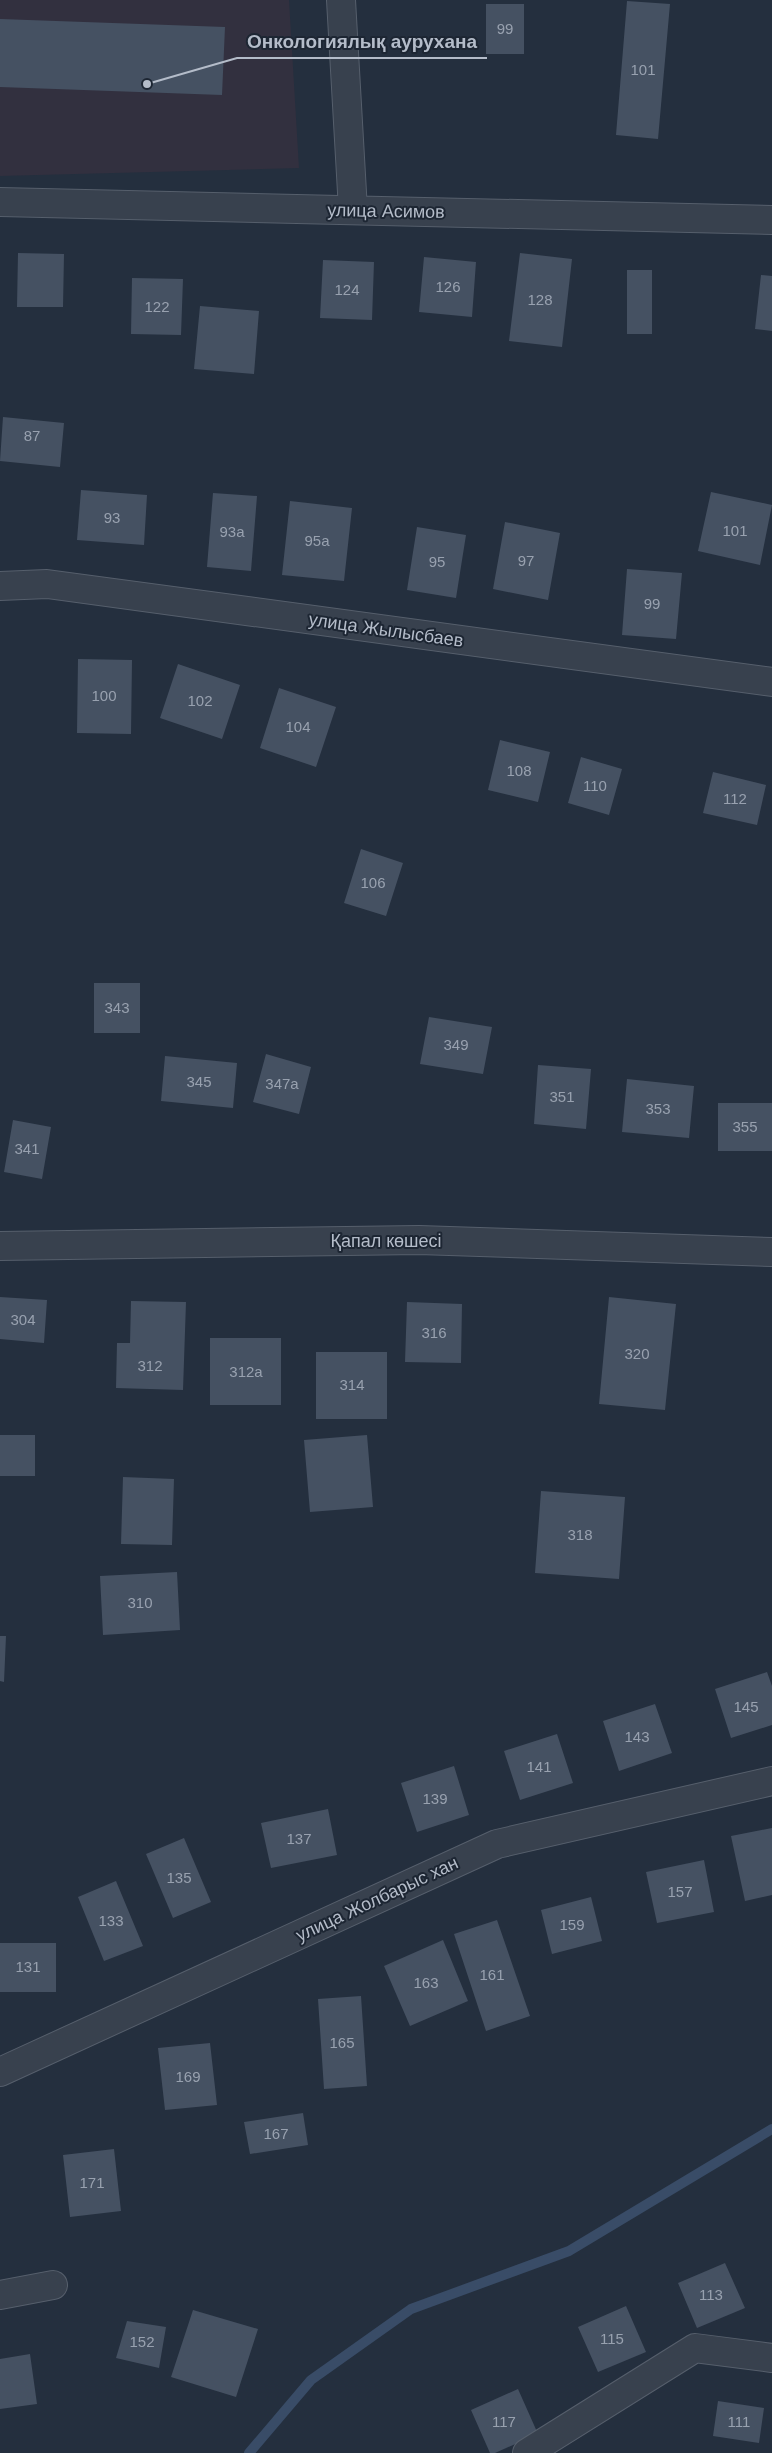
<svg xmlns="http://www.w3.org/2000/svg" width="772" height="2453" font-family="Helvetica,sans-serif">
<style>
.medical{fill:#32303f}
.lines{fill:none;stroke-linecap:round;stroke-linejoin:round}
.stream{stroke:#394c67;stroke-width:10}
.building{fill:#455162}
.street-casing{stroke:#565f6c;stroke-width:30}
.street{stroke:#38414e;stroke-width:28}
.labels{text-anchor:middle;stroke-width:4;stroke-linejoin:round;paint-order:stroke}
.number-label{font-size:15px;fill:#98a1af}
.street-label{font-size:18px;fill:#b4bcc9;stroke:#1d2633}
.leader{fill:none;stroke:#b4bcc9;stroke-width:2}
.callout-dot{fill:#b4bcc9;stroke:#1d2633;stroke-width:2}
.callout-label{font-size:19px;text-anchor:middle;font-weight:bold;fill:#b4bcc9;stroke:#1d2633;stroke-width:4;stroke-linejoin:round;paint-order:stroke}
</style>
<rect width="100%" height="100%" fill="#242f3e"/>
<path class="medical" d="M 0,0 L 289,0 L 299,168 L 0,176 Z"/>
<g class="lines">
<path class="stream" d="M 249,2453 L 311,2380 L 411,2309 L 569,2251 L 772,2129"/>
</g>
<path class="building" d="M 627,1 L 670,4 L 658,139 L 616,135 Z
M 486,4 L 524,4 L 524,54 L 486,54 Z
M 0,19 L 225,27 L 222,95 L 0,87 Z
M 18,253 L 64,254 L 63,307 L 17,307 Z
M 520,253 L 572,259 L 562,347 L 509,341 Z
M 424,257 L 476,262 L 472,317 L 419,312 Z
M 323,260 L 374,262 L 372,320 L 320,318 Z
M 627,270 L 652,270 L 652,334 L 627,334 Z
M 761,275 L 772,276 L 772,331 L 755,329 Z
M 132,278 L 183,279 L 181,335 L 131,334 Z
M 200,306 L 259,311 L 254,374 L 194,369 Z
M 3,417 L 64,423 L 60,467 L 0,461 Z
M 81,490 L 147,495 L 144,545 L 77,540 Z
M 711,492 L 772,505 L 760,565 L 698,551 Z
M 213,493 L 257,496 L 251,571 L 207,567 Z
M 290,501 L 352,508 L 344,581 L 282,575 Z
M 505,522 L 560,533 L 548,600 L 493,589 Z
M 417,527 L 466,535 L 456,598 L 407,590 Z
M 627,569 L 682,573 L 676,639 L 622,635 Z
M 78,659 L 132,660 L 131,734 L 77,733 Z
M 178,664 L 240,685 L 222,739 L 160,718 Z
M 279,688 L 336,707 L 316,767 L 260,748 Z
M 500,740 L 550,752 L 538,802 L 488,790 Z
M 581,757 L 622,769 L 609,815 L 568,803 Z
M 713,772 L 766,785 L 757,825 L 703,813 Z
M 361,849 L 403,863 L 386,916 L 344,903 Z
M 94,983 L 140,983 L 140,1033 L 94,1033 Z
M 429,1017 L 492,1027 L 483,1074 L 420,1064 Z
M 266,1054 L 311,1067 L 299,1114 L 253,1102 Z
M 165,1056 L 237,1063 L 233,1108 L 161,1101 Z
M 538,1065 L 591,1069 L 586,1129 L 534,1124 Z
M 627,1079 L 694,1086 L 689,1138 L 622,1132 Z
M 718,1103 L 772,1103 L 772,1151 L 718,1151 Z
M 13,1120 L 51,1127 L 42,1179 L 4,1172 Z
M 0,1297 L 47,1300 L 44,1343 L 0,1339 Z
M 609,1297 L 676,1304 L 665,1410 L 599,1404 Z
M 131,1301 L 186,1302 L 183,1390 L 116,1388 L 117,1343 L 130,1343 Z
M 407,1302 L 462,1304 L 461,1363 L 405,1362 Z
M 210,1338 L 281,1338 L 281,1405 L 210,1405 Z
M 316,1352 L 387,1352 L 387,1419 L 316,1419 Z
M 0,1435 L 35,1435 L 35,1476 L 0,1476 Z
M 367,1435 L 373,1507 L 310,1512 L 304,1440 Z
M 123,1477 L 174,1479 L 172,1545 L 121,1544 Z
M 541,1491 L 625,1497 L 619,1579 L 535,1573 Z
M 177,1572 L 180,1630 L 103,1635 L 100,1576 Z
M 0,1636 L 6,1636 L 4,1682 L 0,1681 Z
M 767,1672 L 772,1686 L 772,1725 L 731,1738 L 715,1689 Z
M 655,1704 L 672,1753 L 619,1771 L 603,1721 Z
M 557,1734 L 573,1783 L 520,1800 L 504,1751 Z
M 454,1766 L 469,1815 L 417,1832 L 401,1783 Z
M 328,1809 L 337,1855 L 271,1868 L 261,1823 Z
M 772,1828 L 772,1895 L 745,1901 L 731,1836 Z
M 184,1838 L 211,1902 L 173,1918 L 146,1854 Z
M 704,1860 L 714,1912 L 657,1923 L 646,1872 Z
M 116,1881 L 143,1946 L 104,1961 L 78,1897 Z
M 591,1897 L 602,1941 L 552,1954 L 541,1910 Z
M 497,1920 L 530,2016 L 486,2031 L 454,1934 Z
M 443,1940 L 468,2001 L 410,2026 L 384,1966 Z
M 0,1943 L 56,1943 L 56,1992 L 0,1992 Z
M 361,1996 L 367,2086 L 324,2089 L 318,1999 Z
M 210,2043 L 217,2105 L 165,2110 L 158,2048 Z
M 303,2113 L 308,2145 L 250,2154 L 244,2122 Z
M 114,2149 L 121,2211 L 70,2217 L 63,2155 Z
M 725,2263 L 745,2308 L 697,2328 L 678,2283 Z
M 626,2306 L 646,2352 L 598,2372 L 578,2327 Z
M 193,2310 L 258,2329 L 236,2397 L 171,2377 Z
M 127,2321 L 166,2327 L 159,2368 L 116,2358 Z
M 30,2354 L 37,2404 L 0,2409 L 0,2359 Z
M 518,2389 L 538,2434 L 495,2453 L 490,2453 L 471,2410 Z
M 718,2401 L 764,2408 L 759,2443 L 713,2436 Z"/>
<g class="lines">
<g class="street-casing">
<path id="street" d="M 341,0 L 353,210
M 0,202 L 772,220
M 0,586 L 47,584 L 772,682
M 0,1246 L 419,1240 L 772,1252
M 0,2072 L 497,1844 L 772,1781
M 0,2295 L 53,2285
M 527,2453 L 695,2348 L 772,2358"/>
</g>
<use href="#street" class="street"/>
</g>
<g class="labels">
<g class="number-label">
<text x="505" y="34">99</text>
<text x="643" y="75">101</text>
<text x="448" y="292">126</text>
<text x="347" y="295">124</text>
<text x="540" y="305">128</text>
<text x="157" y="312">122</text>
<text x="32" y="441">87</text>
<text x="112" y="523">93</text>
<text x="735" y="536">101</text>
<text x="232" y="537">93а</text>
<text x="317" y="546">95а</text>
<text x="526" y="566">97</text>
<text x="437" y="567">95</text>
<text x="652" y="609">99</text>
<text x="104" y="701">100</text>
<text x="200" y="706">102</text>
<text x="298" y="732">104</text>
<text x="519" y="776">108</text>
<text x="595" y="791">110</text>
<text x="735" y="804">112</text>
<text x="373" y="888">106</text>
<text x="117" y="1013">343</text>
<text x="456" y="1050">349</text>
<text x="199" y="1087">345</text>
<text x="282" y="1089">347а</text>
<text x="562" y="1102">351</text>
<text x="658" y="1114">353</text>
<text x="745" y="1132">355</text>
<text x="27" y="1154">341</text>
<text x="23" y="1325">304</text>
<text x="434" y="1338">316</text>
<text x="637" y="1359">320</text>
<text x="150" y="1371">312</text>
<text x="246" y="1377">312а</text>
<text x="352" y="1390">314</text>
<text x="580" y="1540">318</text>
<text x="140" y="1608">310</text>
<text x="746" y="1712">145</text>
<text x="637" y="1742">143</text>
<text x="539" y="1772">141</text>
<text x="435" y="1804">139</text>
<text x="299" y="1844">137</text>
<text x="179" y="1883">135</text>
<text x="680" y="1897">157</text>
<text x="111" y="1926">133</text>
<text x="572" y="1930">159</text>
<text x="28" y="1972">131</text>
<text x="492" y="1980">161</text>
<text x="426" y="1988">163</text>
<text x="342" y="2048">165</text>
<text x="188" y="2082">169</text>
<text x="276" y="2139">167</text>
<text x="92" y="2188">171</text>
<text x="711" y="2300">113</text>
<text x="612" y="2344">115</text>
<text x="142" y="2347">152</text>
<text x="504" y="2427">117</text>
<text x="739" y="2427">111</text>
</g>
<g class="street-label">
<text transform="translate(386 211) rotate(1)" y="6">улица Асимов</text>
<text transform="translate(386 630) rotate(8)" y="6">улица Жылысбаев</text>
<text x="386" y="1247">Қапал көшесі</text>
<text transform="translate(377 1899) rotate(-25)" y="6">улица Жолбарыс хан</text>
</g>
</g>
<path class="leader" d="M147 84L237 58H487"/>
<circle class="callout-dot" cx="147" cy="84" r="5"/>
<g class="callout-label">
<text x="362" y="48">Онкологиялық аурухана</text>
</g>
</svg>
